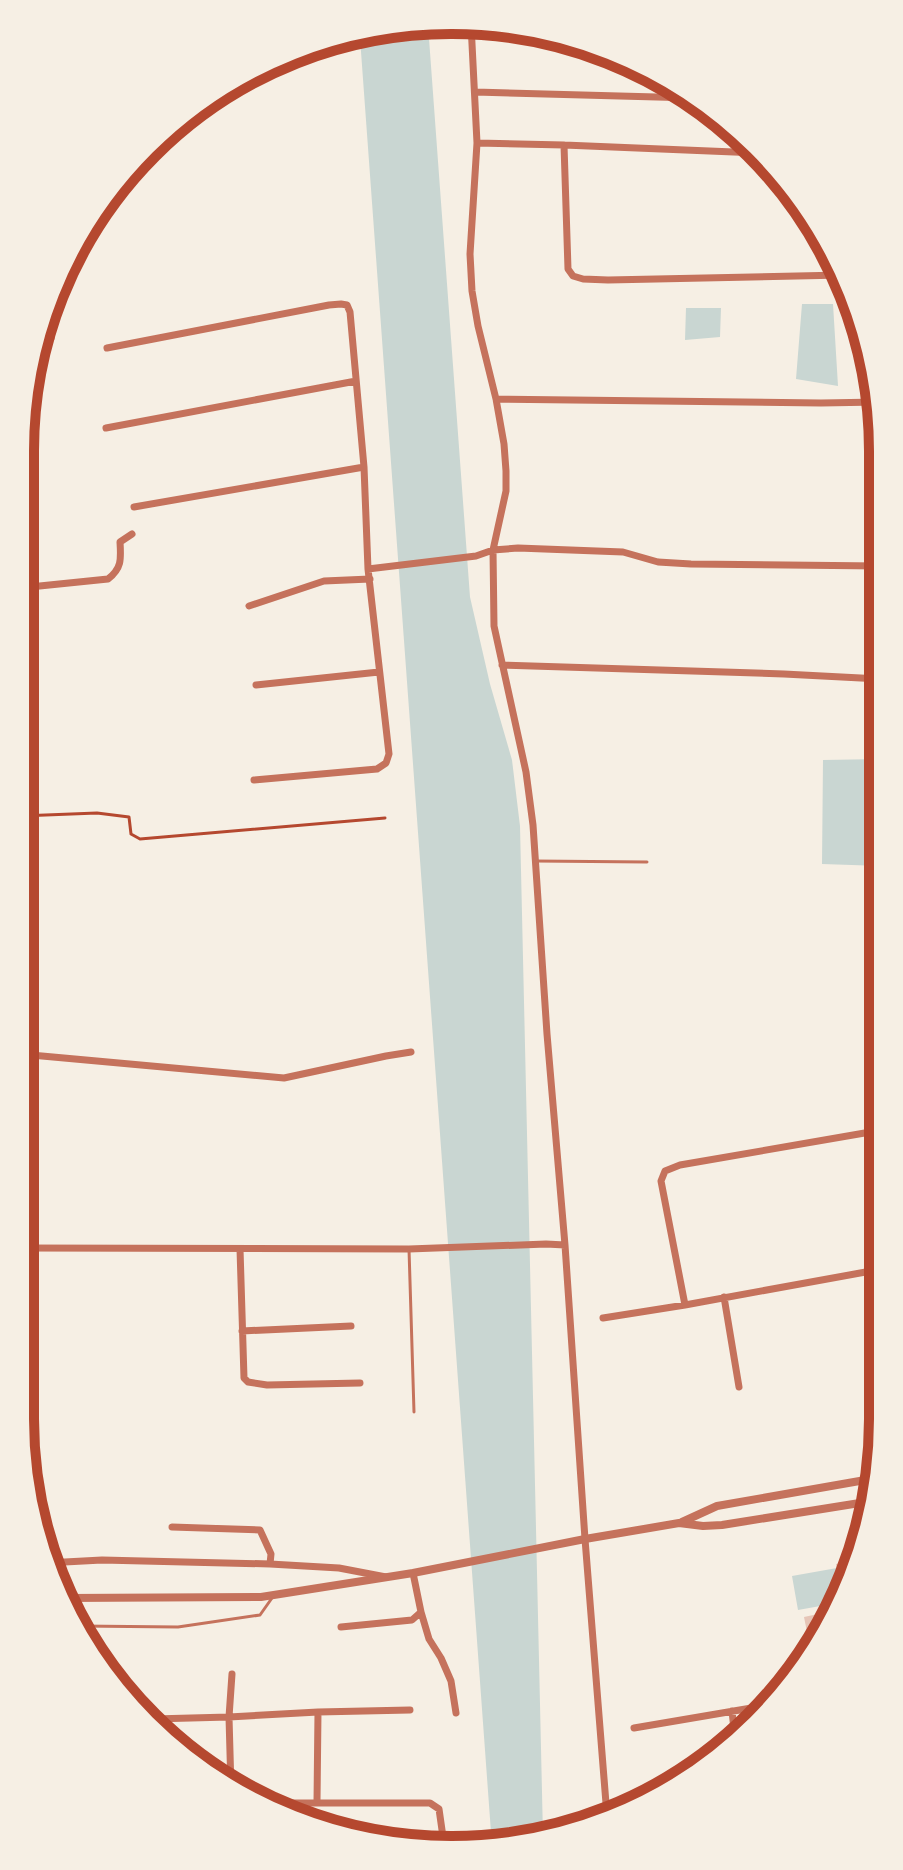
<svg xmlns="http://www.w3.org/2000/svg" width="903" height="1870" font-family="'Archivo Narrow',sans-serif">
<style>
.water{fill:#c9d6d2}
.building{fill:#e6c5b7}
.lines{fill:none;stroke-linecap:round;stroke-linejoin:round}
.path{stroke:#b5482f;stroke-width:3}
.service{stroke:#c5725c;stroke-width:3}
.minor{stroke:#c5725c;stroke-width:7}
.tertiary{stroke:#c5725c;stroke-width:8}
.rim{fill:none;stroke:#b5482f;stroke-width:10}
</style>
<rect width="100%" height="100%" fill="#f6efe4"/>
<path class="water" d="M 428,25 L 470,597 L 490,684 L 512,760 L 520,826 L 543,1836 L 507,1846 L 492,1846 L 360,38 Z
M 802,304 L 833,304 L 838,386 L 796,379 Z
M 686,308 L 721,308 L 720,337 L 685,340 Z
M 881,759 L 881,866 L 822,864 L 823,760 Z
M 837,1568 L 842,1596 L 837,1603 L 798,1610 L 792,1576 Z"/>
<path class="building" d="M 855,1561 L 850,1584 L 842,1596 L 836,1564 Z
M 832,1611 L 816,1635 L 808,1637 L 804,1617 Z"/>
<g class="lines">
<path class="path" d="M 20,816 L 97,813 L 129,817 L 131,834 L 140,839 L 385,818"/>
<path class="service" d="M 535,861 L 647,862
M 409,1249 L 414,1412
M 80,1626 L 178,1627 L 260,1615 L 272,1598"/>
<path class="minor" d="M 471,24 L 477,143 L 470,254 L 472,291 L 478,326 L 496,399 L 504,444 L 506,471 L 506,491 L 493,550 L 494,626 L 526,772 L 533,825 L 547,1034 L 565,1245 L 585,1539 L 607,1816
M 475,92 L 694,98
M 477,143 L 564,145 L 758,153
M 564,145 L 568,269 L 573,276 L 583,279 L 608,280 L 843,275
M 42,339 L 51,338
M 107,348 L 329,305 L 341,304 L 347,305 L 350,312 L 364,467 L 368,569
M 496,399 L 821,403 L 879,402
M 106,428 L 356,381
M 134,507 L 364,467
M 20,588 L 108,579 C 122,568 121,559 120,542 L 132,534
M 249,606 L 324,581 L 370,579
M 502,665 L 784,674 L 880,679
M 256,685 L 379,672
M 254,780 L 377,769 L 386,763 L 389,754 L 368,569 L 476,556 L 493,550 L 518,548 L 623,552 L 658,562 L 691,564 L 880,566
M 20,1054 L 284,1078 L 386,1056 L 411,1052
M 20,1248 L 409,1249 L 546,1244 L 565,1245
M 240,1249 L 244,1378 L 248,1382 L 267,1385 L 360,1383
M 724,1297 L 739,1387
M 685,1305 L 661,1181 L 665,1171 L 680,1165 L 882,1130
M 603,1318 L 685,1305 L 882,1269
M 242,1331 L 351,1326
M 172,1527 L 260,1530 L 271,1554 L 270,1564
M 46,1563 L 102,1560 L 270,1564 L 339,1568 L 386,1577
M 421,1612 L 429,1639 L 441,1658 L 451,1681 L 456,1713
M 341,1627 L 412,1620 L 421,1612 L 413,1573
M 732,1711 L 735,1739
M 153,1719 L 229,1717 L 318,1712 L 410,1710
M 634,1728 L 769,1705
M 231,1788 L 229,1717 L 232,1674
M 317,1802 L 318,1712
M 264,1803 L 430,1803 L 439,1809 L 444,1844"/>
<path class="tertiary" d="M 682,1522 L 717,1506 L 871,1479
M 65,1598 L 261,1597 L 413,1573 L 585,1539 L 679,1523 L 703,1526 L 722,1525 L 866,1502"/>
</g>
<path d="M0 0H903V1870H0ZM451 34H452A417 417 0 0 1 869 451V1419A417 417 0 0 1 452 1836H451A417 417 0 0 1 34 1419V451A417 417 0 0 1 451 34Z" fill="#f6efe4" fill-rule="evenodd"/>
<path class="rim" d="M451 34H452A417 417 0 0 1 869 451V1419A417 417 0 0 1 452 1836H451A417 417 0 0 1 34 1419V451A417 417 0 0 1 451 34Z"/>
</svg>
